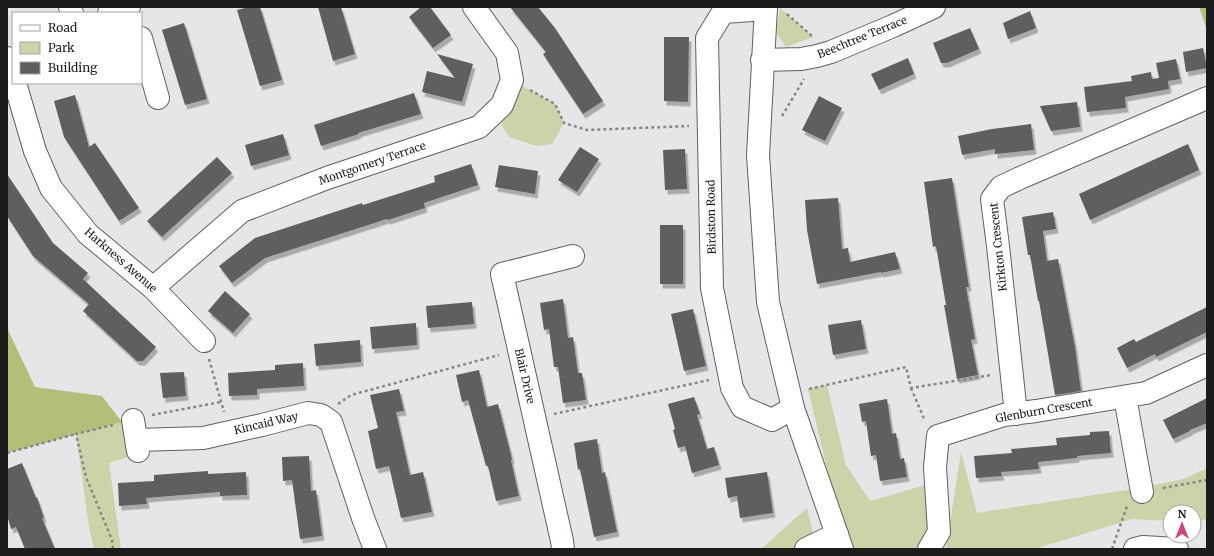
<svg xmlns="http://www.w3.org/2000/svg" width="1214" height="556" font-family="Merriweather,serif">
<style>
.green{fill:#cbd4a9}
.forest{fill:#b3bf78}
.building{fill:#605f5e;filter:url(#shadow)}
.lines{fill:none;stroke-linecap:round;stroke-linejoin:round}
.minor-casing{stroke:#606061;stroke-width:24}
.major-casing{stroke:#606061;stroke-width:24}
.path{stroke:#868788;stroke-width:2.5;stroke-dasharray:3 3;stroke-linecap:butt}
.minor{stroke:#fff;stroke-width:22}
.major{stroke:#fff;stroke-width:22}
.labels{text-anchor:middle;stroke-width:4;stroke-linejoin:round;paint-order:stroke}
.street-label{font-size:11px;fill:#1c1c1d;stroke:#fff}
</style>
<defs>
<filter id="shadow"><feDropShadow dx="2.5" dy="4.5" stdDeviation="0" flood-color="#0004"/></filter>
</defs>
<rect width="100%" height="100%" fill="#e5e6e7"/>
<path class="green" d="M 780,8 L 813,37 L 786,47 L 776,32 Z
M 512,80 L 555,104 L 564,123 L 552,144 L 537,146 L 509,137 L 502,126 L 502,105 Z
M 827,385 L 846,465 L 870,501 L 936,482 L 929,549 L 852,549 L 831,486 L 808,389 Z
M 122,422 L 132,456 L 109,463 L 121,549 L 94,549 L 89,527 L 76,434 Z
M 961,452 L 977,513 L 1127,490 L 1184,479 L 1207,468 L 1207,520 L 1194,521 L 1194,512 L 1170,512 L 1170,521 L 1132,519 L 1041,547 L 1039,549 L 946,549 Z
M 807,508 L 813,534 L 795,549 L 761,549 Z"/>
<path class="forest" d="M 1199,7 L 1207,7 L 1207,30 Z
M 7,328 L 35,387 L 102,396 L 122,422 L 7,453 Z"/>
<path class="building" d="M 249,7 L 260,7 L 282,80 L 260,86 L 237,10 Z
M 318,7 L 341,7 L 355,54 L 333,61 Z
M 421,7 L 430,7 L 451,35 L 433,48 L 409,17 Z
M 510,7 L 538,7 L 555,28 L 603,101 L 583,114 L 543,54 L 546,52 Z
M 1030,11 L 1036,28 L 1008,39 L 1003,23 Z
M 184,23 L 207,99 L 185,105 L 162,30 Z
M 970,28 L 979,49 L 947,63 L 941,63 L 933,43 Z
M 664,37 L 689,37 L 688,102 L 664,101 Z
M 1203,48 L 1207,68 L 1186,72 L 1183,52 Z
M 437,54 L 473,64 L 462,102 L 422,92 L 427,71 L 455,78 Z
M 908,58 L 914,74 L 879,90 L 871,74 Z
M 1176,59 L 1180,79 L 1168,81 L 1169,89 L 1125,97 L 1126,108 L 1087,112 L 1084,87 L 1132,81 L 1131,76 L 1151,72 L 1152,79 L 1159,78 L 1156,63 Z
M 414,93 L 421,114 L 358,133 L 359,134 L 321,146 L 314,125 Z
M 75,95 L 89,147 L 95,143 L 139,208 L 119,221 L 64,137 L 54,101 Z
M 819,96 L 842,108 L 825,141 L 802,130 Z
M 1077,102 L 1080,127 L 1051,131 L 1040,106 Z
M 1031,124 L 1034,150 L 995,154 L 995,149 L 962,155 L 958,136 L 992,129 Z
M 283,134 L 289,155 L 251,166 L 245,145 Z
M 1188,144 L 1199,170 L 1090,220 L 1079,194 Z
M 580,147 L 599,159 L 577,192 L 558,180 Z
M 685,149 L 687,189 L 665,190 L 663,150 Z
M 217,157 L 232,173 L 162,237 L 147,221 Z
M 471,164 L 478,185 L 424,203 L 425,208 L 388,220 L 387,219 L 265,258 L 232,283 L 219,266 L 255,238 L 362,203 L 363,205 L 435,182 L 434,176 Z
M 499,165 L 538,171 L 535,194 L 495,187 Z
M 7,174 L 53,243 L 88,273 L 83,279 L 156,347 L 143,361 L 137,361 L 83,311 L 89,304 L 33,256 L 7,216 Z
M 952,178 L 969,287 L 966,287 L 975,339 L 971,340 L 978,375 L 957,379 L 944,305 L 946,305 L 936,246 L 933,247 L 924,182 Z
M 838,198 L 842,249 L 848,248 L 850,262 L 895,252 L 900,269 L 881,273 L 881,272 L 817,284 L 807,230 L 805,200 Z
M 1053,212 L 1056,229 L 1043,231 L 1047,261 L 1058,259 L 1075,347 L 1081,391 L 1055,395 L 1039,301 L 1038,301 L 1030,255 L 1028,255 L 1022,217 Z
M 660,225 L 683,225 L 683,284 L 660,284 Z
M 225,291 L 250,314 L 233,333 L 208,311 Z
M 563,299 L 568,338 L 573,337 L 578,373 L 582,373 L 586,400 L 563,403 L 558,367 L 554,367 L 549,329 L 544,330 L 540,303 Z
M 472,302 L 474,324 L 428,328 L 426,306 Z
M 1207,307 L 1207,332 L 1156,357 L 1155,354 L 1127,368 L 1117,348 L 1134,339 L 1136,342 Z
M 693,309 L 706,366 L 684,371 L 671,314 Z
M 861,320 L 866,349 L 833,355 L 828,325 Z
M 416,323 L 417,345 L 372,349 L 370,327 Z
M 360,340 L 361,362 L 316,366 L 314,344 Z
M 303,363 L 304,386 L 257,389 L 257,395 L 229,396 L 228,373 L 275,370 L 275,365 Z
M 479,370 L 487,407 L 498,404 L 512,459 L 511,460 L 519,496 L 496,501 L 488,466 L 486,466 L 468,400 L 462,402 L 456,375 Z
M 184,372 L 186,396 L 163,398 L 160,373 Z
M 399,389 L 404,411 L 396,412 L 410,475 L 423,472 L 432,512 L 401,518 L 389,466 L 376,469 L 368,431 L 378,428 L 370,395 Z
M 694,397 L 700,414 L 697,415 L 707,449 L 714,447 L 719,465 L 692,473 L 685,446 L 678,448 L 673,430 L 675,429 L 668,404 Z
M 1207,398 L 1207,423 L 1190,430 L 1190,431 L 1173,439 L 1163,420 Z
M 887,399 L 892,434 L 896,433 L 900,459 L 904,458 L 907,477 L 880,481 L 876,455 L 871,456 L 866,421 L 862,422 L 859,404 Z
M 1109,431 L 1111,453 L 1077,456 L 1077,458 L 1038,462 L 1039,469 L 1001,472 L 1002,476 L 976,478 L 974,456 L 1012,453 L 1011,449 L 1057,445 L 1056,438 L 1090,435 L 1090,432 Z
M 597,439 L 602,473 L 605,472 L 617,532 L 594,537 L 580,469 L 578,470 L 574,443 Z
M 309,456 L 311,491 L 316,490 L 322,536 L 300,539 L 292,480 L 283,481 L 282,457 Z
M 22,463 L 36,498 L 37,497 L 44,518 L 42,518 L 55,549 L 25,549 L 16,527 L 11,529 L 7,515 L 7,469 Z
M 208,471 L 208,474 L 246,472 L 247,495 L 220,496 L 220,492 L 146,498 L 147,504 L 119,506 L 118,483 L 154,481 L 154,475 Z
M 767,472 L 773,513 L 740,518 L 737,496 L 728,498 L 725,478 Z"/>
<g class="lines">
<g class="minor-casing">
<path id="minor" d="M 70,7 L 72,13
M 766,9 L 723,12 L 707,38 L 712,288 L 732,388 L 742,407 L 772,420 L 793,408
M 109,13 L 129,7
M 141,38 L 158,98
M 7,58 L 13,78
M 762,60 L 801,59 L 817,56 L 831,52 L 893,26 L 934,7
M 15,83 L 35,151 L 51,188 L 88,234 L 153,288 L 204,341
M 153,288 L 242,211 L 327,178 L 479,127 L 502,105 L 512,80 L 507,53 L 474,7
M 1125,397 L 1142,492
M 1016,414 L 998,246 L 992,199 L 1001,187 L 1020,178 L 1207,98
M 133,420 L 138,451
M 137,440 L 203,438 L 262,425 L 308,413 L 321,415 L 331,422 L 363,518 L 375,549
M 563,549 L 562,541 L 502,274 L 573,256
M 806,549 L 837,534
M 929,549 L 939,532 L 935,467 L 938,436 L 1004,415 L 1036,411 L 1146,393 L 1207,365
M 1135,549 L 1143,547 L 1177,549"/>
</g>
<g class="major-casing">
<path id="major" d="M 766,7 L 758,155 L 768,302 L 793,408 L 842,549"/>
</g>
<path class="path" d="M 787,14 L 812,36
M 530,90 L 555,104 L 564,123 L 587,130 L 689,126
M 782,116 L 804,79
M 209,359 L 224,412
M 911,388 L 925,421
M 809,389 L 906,367 L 911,388 L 992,375
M 338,404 L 351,395 L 499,355
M 554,414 L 709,380
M 152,415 L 221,402
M 113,425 L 76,434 L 86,477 L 112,540 L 113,549
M 7,453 L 76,434
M 1163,488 L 1207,480
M 1112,549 L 1127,506"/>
<use href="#minor" class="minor"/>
<use href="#major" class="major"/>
</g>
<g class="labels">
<g class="street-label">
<text transform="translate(862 37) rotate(-22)" y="4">Beechtree Terrace</text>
<text transform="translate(372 163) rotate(-19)" y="4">Montgomery Terrace</text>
<text transform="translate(711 217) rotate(-91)" y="4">Birdston Road</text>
<text transform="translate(998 247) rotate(-96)" y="4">Kirkton Crescent</text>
<text transform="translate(121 260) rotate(41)" y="4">Harkness Avenue</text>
<text transform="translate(525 376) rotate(77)" y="4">Blair Drive</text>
<text transform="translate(1044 410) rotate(-10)" y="4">Glenburn Crescent</text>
<text transform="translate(266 423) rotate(-13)" y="4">Kincaid Way</text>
</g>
</g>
<rect width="1214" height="556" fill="none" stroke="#1c1c1d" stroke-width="16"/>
<rect x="12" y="12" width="130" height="72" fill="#ffffff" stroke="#a4a4a5"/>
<rect x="20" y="25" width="20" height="6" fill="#ffffff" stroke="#a4a4a5"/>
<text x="48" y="32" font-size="12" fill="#1c1c1d">Road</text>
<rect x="20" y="42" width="20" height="12" fill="#cbd4a9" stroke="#a4a4a5"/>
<text x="48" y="52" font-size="12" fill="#1c1c1d">Park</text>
<rect x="20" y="62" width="20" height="12" fill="#605f5e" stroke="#a4a4a5"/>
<text x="48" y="72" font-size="12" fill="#1c1c1d">Building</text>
<g transform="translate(1182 524)"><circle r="19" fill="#ffffff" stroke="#a4a4a5"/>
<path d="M0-3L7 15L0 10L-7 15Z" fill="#cf457f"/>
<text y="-6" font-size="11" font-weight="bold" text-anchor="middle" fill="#1c1c1d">N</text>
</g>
</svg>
